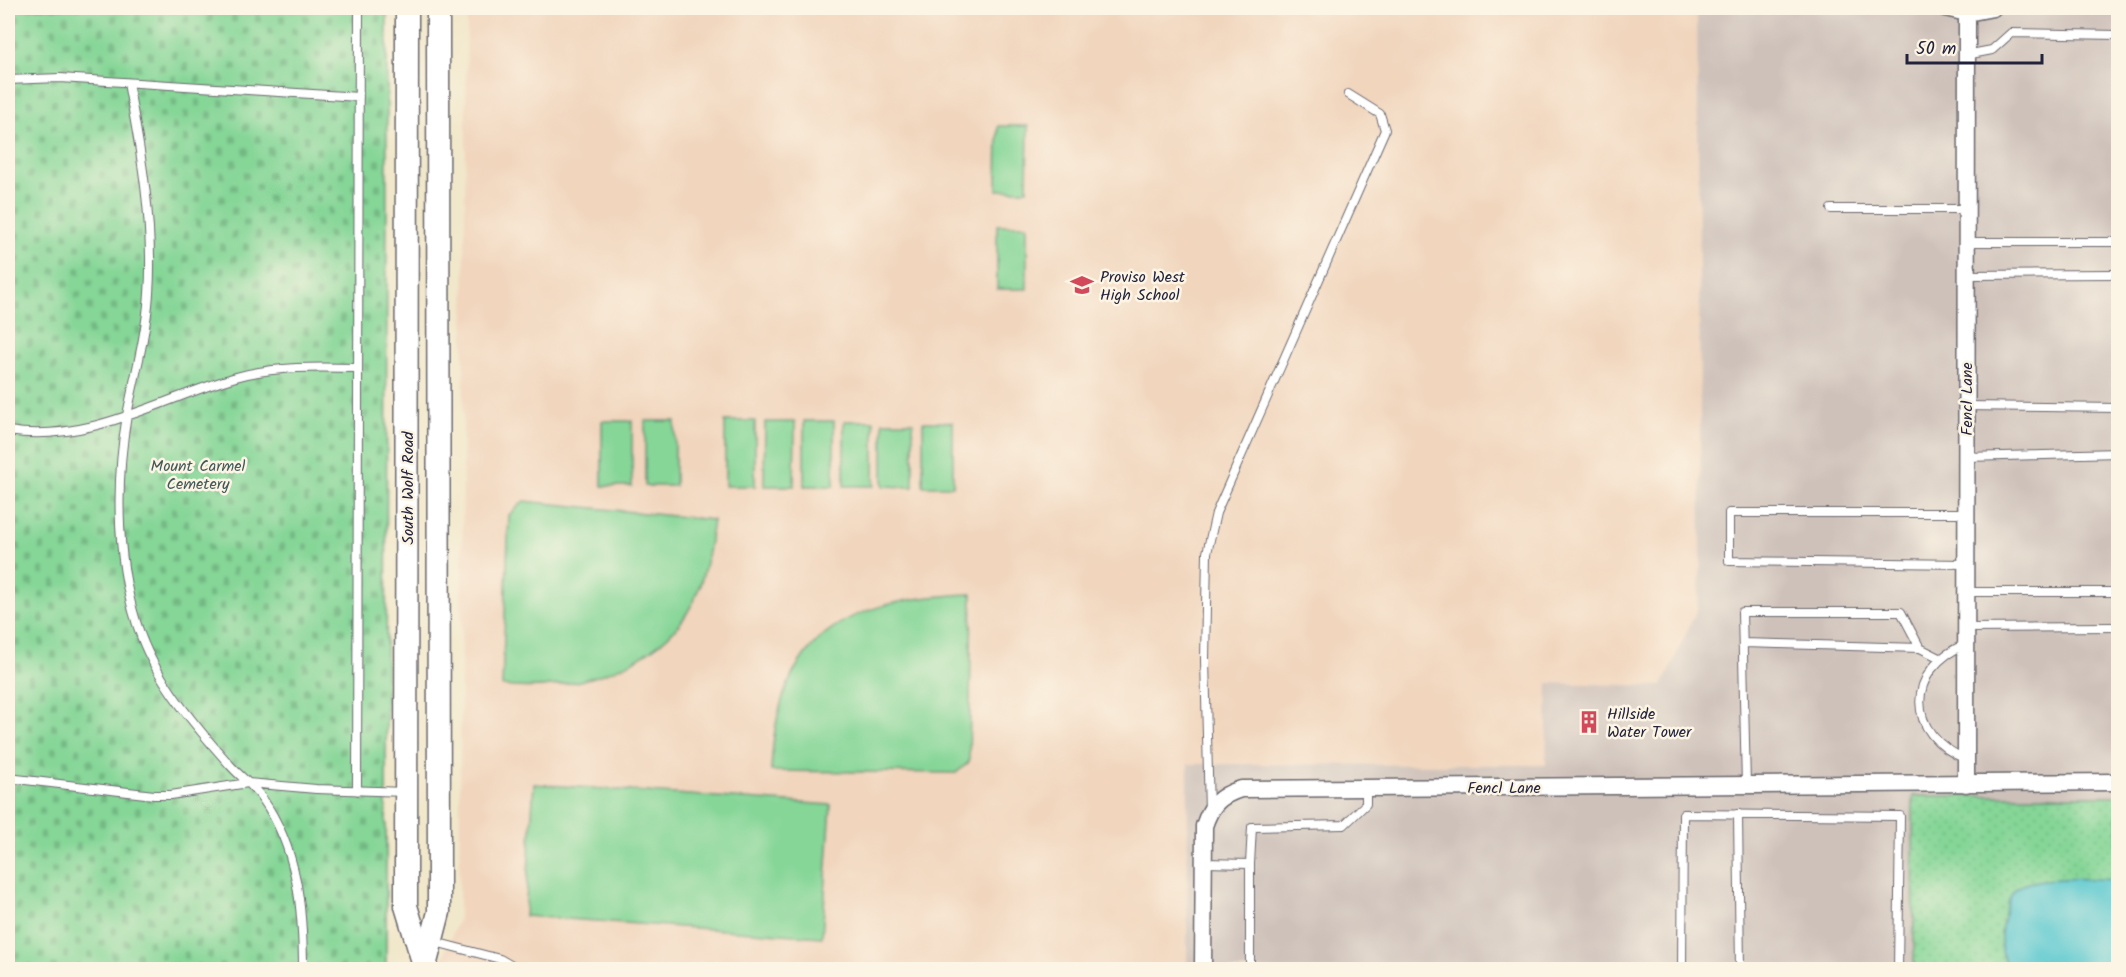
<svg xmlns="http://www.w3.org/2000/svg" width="2126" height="977" font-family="Kalam,sans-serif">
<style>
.built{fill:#f1d5bd}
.industrial{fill:#cec1ba}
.grass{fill:url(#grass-dots);stroke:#547c69;stroke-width:1.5}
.cemetery{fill:url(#cemetery-stones);stroke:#547c69;stroke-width:1.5}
.pitch{fill:#85d697;stroke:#547c69;stroke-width:1.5}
.water{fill:#5cc9d0;stroke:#3f7686;stroke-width:1.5}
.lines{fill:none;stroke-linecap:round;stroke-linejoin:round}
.service-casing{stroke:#6a676d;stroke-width:10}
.minor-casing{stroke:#6a676d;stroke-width:19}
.secondary-casing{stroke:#6a676d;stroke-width:25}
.service{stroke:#fff;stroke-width:8}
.minor{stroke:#fff;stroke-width:16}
.secondary{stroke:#fff;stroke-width:22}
.labels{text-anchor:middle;stroke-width:5;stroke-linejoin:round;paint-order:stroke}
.poi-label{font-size:16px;fill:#22223b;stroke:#fcf5e5;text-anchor:start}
.street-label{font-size:16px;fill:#22223b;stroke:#fcf5e5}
.park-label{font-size:16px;fill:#405857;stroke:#fcf5e5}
</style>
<defs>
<pattern id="grass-dots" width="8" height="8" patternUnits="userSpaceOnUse" patternTransform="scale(1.5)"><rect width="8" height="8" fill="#85d697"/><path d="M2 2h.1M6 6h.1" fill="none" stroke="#73b783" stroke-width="1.8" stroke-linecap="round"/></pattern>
<pattern id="cemetery-stones" width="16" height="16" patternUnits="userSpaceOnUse" patternTransform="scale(1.5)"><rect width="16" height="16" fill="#85d697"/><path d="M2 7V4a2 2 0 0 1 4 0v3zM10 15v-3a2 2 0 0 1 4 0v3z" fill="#73b783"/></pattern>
</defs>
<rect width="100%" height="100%" fill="#fcf5e5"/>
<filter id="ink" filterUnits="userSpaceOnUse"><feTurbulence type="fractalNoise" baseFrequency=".0167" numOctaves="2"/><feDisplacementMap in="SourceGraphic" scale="12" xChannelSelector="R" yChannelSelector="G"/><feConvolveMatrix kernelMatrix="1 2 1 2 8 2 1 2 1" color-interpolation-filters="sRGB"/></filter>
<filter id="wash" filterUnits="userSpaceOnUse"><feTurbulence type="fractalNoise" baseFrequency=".008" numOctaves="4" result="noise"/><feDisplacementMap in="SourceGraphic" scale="24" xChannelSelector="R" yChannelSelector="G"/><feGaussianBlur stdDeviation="1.35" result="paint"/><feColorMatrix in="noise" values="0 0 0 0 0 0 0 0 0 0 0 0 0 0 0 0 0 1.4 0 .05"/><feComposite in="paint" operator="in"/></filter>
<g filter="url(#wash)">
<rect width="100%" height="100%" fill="#f1e7ca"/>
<path class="built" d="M 467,8 L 1697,8 L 1701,562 L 1698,607 L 1662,686 L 1549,684 L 1547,765 L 1189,764 L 1187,969 L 438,970 L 459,918 Z"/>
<path class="industrial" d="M 1697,8 L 2118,8 L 2118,796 L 1913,796 L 1914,969 L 1187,970 L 1188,764 L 1546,765 L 1548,683 L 1662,686 L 1698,607 L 1701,562 Z"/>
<path class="grass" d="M 1913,796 L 2118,796 L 2118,969 L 1914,969 Z"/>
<path class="cemetery" d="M 8,8 L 387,8 L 386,969 L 8,969 Z"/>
<path class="pitch" d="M 998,126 L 1028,126 L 1027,190 L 997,190 Z
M 997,225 L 1027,225 L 1027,289 L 997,289 Z
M 602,421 L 632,421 L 632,486 L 602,486 Z
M 645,421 L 675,421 L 675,486 L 645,486 Z
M 725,421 L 755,421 L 755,486 L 725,486 Z
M 804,421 L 834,421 L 834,486 L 804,486 Z
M 844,421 L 874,421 L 874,486 L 844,486 Z
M 765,422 L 795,422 L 794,486 L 764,486 Z
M 883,422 L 913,422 L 913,487 L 883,486 Z
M 923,422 L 953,422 L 953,486 L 923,486 Z
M 524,501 L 713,520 C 708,557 702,599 676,628 C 635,673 561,693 502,686 L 509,515 Z
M 972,594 L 969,762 L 956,773 L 771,771 C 777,633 846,599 972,594 Z
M 534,784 L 831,805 L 822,937 L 525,916 Z"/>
<path class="water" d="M 2118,880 L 2118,969 L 2007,967 C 2000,951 1999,935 2004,918 C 2006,910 2008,898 2014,891 C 2027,874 2097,879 2118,880 Z"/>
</g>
<g filter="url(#ink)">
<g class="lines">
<g class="service-casing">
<path id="service" d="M 1966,55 L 1992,50 L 2011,33 L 2118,35
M 8,80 L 60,78 L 359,97
M 128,83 C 141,152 154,224 149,294 C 146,335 135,375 127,415 C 115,485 116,569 141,636 C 158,682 196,727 229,764 C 239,776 253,785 262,798 C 298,849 303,909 303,970
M 1831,209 L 1966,209
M 1966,242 L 2118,242
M 1966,275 L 2118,274
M 1966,406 L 2118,408
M 8,431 C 89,444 160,399 236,377 C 275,366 318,367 358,368
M 1966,457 L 2118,453
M 1966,513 L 1729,513 L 1729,561 L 1966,564
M 1966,592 L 2118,592
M 1966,628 L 2118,627
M 1743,643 L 1920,648
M 1966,644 C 1905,669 1905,735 1966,759
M 8,778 L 154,795 L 171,795 L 248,783 L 316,789 L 406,792
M 1746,785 L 1742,612 L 1901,612 L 1920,648 L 1940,658
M 357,791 L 359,8
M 1209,811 L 1205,660 L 1207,553 L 1216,513 L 1385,130 L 1380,114 L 1348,94
M 1738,814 L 1740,970
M 1204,863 L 1250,864 L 1250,970
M 1250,864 L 1252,827 L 1344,825 L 1366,804 L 1366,788
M 431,941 L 500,959 L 519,970
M 1682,970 L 1683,814 L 1900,816 L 1898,970"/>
</g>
<g class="minor-casing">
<path id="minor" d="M 1945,8 L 1967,13 L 1993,8
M 1966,784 L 1967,13
M 1203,970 L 1204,826 C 1211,805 1219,796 1241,789 L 2118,782"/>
</g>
<g class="secondary-casing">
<path id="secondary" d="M 407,8 L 406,906 L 424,965
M 424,970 L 439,912 L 438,8"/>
</g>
<use href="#service" class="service"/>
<use href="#minor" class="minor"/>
<use href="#secondary" class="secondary"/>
</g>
</g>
<defs>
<g id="school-bare" transform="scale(1.8)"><path d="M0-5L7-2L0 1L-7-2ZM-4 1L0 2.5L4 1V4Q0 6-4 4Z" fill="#d1495b" stroke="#fcf5e5" stroke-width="2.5" paint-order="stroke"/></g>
<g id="building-bare" transform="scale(1.8)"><path d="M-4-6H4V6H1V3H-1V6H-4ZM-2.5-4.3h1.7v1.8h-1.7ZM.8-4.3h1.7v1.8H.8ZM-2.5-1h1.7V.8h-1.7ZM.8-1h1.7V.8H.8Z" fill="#d1495b" stroke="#fcf5e5" stroke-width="2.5" paint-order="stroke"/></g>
</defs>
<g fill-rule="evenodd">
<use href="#school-bare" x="1082" y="285"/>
<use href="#building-bare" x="1589" y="722"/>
</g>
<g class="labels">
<g class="poi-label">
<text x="1100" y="282">Proviso West<tspan x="1100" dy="18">High School</tspan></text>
<text x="1607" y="719">Hillside<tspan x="1607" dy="18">Water Tower</tspan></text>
</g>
<g class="street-label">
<text transform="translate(1966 399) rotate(-90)" y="6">Fencl Lane</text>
<text transform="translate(407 488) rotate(-90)" y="6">South Wolf Road</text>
<text x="1504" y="793">Fencl Lane</text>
</g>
<g class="park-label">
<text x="198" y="471">Mount Carmel<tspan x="198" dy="18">Cemetery</tspan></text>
</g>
</g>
<rect width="2126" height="977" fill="none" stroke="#fcf5e5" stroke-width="30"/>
<path d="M1907 54v9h135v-9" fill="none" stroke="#22223b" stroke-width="3"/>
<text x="1916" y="54" font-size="18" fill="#22223b" stroke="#fcf5e5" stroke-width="4.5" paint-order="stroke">50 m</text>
</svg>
